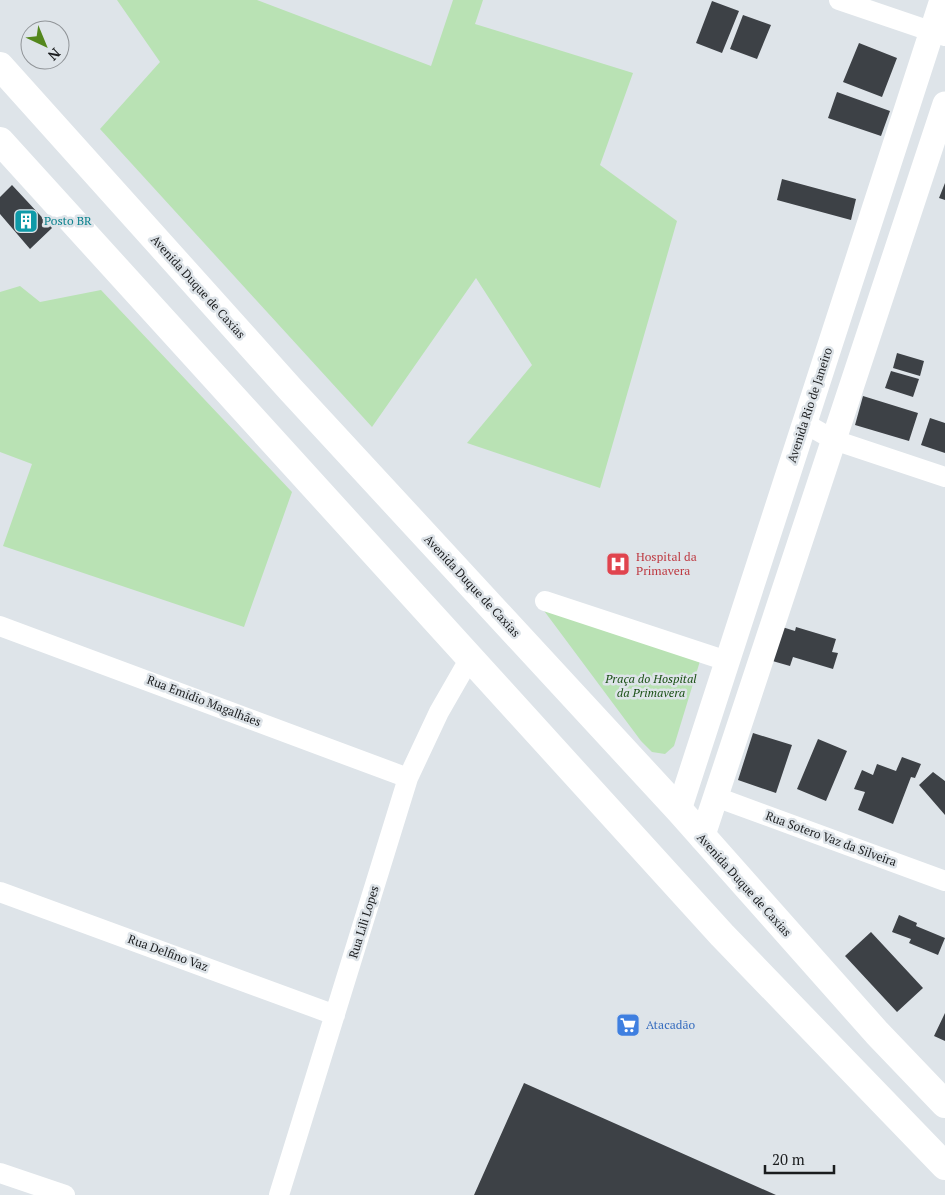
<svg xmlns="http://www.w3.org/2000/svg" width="945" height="1195" font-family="'PT Serif',serif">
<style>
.green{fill:#b9e2b4}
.building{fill:#3d4146}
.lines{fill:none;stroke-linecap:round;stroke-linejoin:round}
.minor{stroke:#fff;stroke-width:20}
.tertiary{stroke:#fff;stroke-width:25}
.primary{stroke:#fff;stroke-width:28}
.labels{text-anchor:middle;stroke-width:5;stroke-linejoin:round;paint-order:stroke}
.culture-label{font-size:12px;fill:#0d838f;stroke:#dee4e9;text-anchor:start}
.street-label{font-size:12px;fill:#1a1c1e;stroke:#dee4e9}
.health-label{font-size:12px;fill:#be3a42;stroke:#dee4e9;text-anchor:start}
.park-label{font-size:12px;font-style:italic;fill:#1b5016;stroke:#dee4e9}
.shop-label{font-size:12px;fill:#366cbe;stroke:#dee4e9;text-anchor:start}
</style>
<rect width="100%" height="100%" fill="#dee4e9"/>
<path class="green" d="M 117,0 L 257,0 L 431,66 L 453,0 L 483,0 L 475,24 L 633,73 L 600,165 L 677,221 L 600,488 L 467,443 L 532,365 L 476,278 L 372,427 L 100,129 L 160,62 Z
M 20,286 L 40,302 L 101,290 L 292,492 L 244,627 L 3,546 L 32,464 L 0,452 L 0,292 Z
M 539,604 L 700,661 L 674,746 L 665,754 L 652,752 L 641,741 Z"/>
<path class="building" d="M 712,1 L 739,11 L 722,53 L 696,43 Z
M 743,15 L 771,25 L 757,59 L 730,49 Z
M 859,43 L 897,58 L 882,97 L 843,82 Z
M 837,92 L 890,111 L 881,136 L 828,118 Z
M 782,179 L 856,199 L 851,220 L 777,200 Z
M 945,183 L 945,200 L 939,198 Z
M 12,185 L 52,228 L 30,249 L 0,214 L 0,197 Z
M 897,353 L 924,361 L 920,376 L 893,368 Z
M 891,371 L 919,379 L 913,397 L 885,388 Z
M 863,396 L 918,413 L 909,441 L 855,425 Z
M 930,418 L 945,423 L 945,453 L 921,445 Z
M 779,626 L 795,631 L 796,627 L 836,639 L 832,652 L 838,653 L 833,669 L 793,657 L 790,666 L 769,660 Z
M 753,733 L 792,745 L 776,793 L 738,780 Z
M 818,739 L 847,751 L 826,801 L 797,789 Z
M 902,757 L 921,764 L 915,778 L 911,777 L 893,824 L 858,810 L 865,792 L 854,789 L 862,770 L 873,775 L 877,764 L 896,771 Z
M 933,772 L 945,781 L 945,815 L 919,785 Z
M 899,915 L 917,923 L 916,926 L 945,938 L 938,955 L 909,943 L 911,939 L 892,932 Z
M 871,932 L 923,988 L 897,1012 L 845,956 Z
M 945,1013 L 945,1041 L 934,1036 Z
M 524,1083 L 776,1195 L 474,1195 Z"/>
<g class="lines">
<path class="minor" d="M 839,0 L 945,36
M 804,423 L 834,440 L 945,477
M 545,601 L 727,661
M 0,626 L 408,778
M 716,797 L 945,881
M 0,892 L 335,1015
M 0,1173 L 65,1195
M 279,1195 L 408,778 L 439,712 L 470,658"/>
<path class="tertiary" d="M 679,810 L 942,0
M 702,838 L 945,104"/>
<path class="primary" d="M 0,66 L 291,390 L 679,810 L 877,1033 L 945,1104
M 0,141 L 722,935 L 945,1166"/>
</g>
<defs>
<g id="building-square" transform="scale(1.25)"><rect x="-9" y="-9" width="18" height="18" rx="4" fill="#0f9aa8" stroke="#dee4e9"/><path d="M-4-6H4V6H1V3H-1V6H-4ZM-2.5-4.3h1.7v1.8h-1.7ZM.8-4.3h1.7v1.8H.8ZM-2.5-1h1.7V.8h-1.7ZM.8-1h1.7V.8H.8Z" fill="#fff"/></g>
<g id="hospital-square" transform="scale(1.25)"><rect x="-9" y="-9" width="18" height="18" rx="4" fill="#e0444e" stroke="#dee4e9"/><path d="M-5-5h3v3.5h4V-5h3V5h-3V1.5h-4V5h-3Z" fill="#fff"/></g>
<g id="supermarket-square" transform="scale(1.25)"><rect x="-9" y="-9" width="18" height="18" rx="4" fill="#3f7fe0" stroke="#dee4e9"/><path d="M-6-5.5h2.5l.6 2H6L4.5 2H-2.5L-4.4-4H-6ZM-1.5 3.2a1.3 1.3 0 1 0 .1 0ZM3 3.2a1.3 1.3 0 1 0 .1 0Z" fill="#fff"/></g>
</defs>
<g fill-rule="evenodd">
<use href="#building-square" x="26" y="221"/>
<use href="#hospital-square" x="618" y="564"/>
<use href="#supermarket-square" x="628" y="1025"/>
</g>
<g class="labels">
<g class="culture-label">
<text x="44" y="225">Posto BR</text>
</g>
<g class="street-label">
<text transform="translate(198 287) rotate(48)" y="4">Avenida Duque de Caxias</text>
<text transform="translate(810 405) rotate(-72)" y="4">Avenida Rio de Janeiro</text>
<text transform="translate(472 586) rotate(47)" y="4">Avenida Duque de Caxias</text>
<text transform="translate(204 701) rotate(21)" y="4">Rua Emidio Magalhães</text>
<text transform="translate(831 839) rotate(20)" y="4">Rua Sotero Vaz da Silveira</text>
<text transform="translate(744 885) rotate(48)" y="4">Avenida Duque de Caxias</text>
<text transform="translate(364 922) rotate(-73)" y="4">Rua Lili Lopes</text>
<text transform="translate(168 953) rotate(20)" y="4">Rua Delfino Vaz</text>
</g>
<g class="health-label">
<text x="636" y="561">Hospital da<tspan x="636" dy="14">Primavera</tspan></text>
</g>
<g class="park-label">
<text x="651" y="683">Praça do Hospital<tspan x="651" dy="14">da Primavera</tspan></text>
</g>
<g class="shop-label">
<text x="646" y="1029">Atacadão</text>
</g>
</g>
<g transform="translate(45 45) rotate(136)"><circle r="24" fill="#dee4e9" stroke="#909498"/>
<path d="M0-4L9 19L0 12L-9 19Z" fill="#54871d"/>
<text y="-8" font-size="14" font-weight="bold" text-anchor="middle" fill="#1a1c1e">N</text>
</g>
<path d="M765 1165v8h69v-8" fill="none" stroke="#1a1c1e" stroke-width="2.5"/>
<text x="772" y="1165" font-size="15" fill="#1a1c1e" stroke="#dee4e9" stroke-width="4" paint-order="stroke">20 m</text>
</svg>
